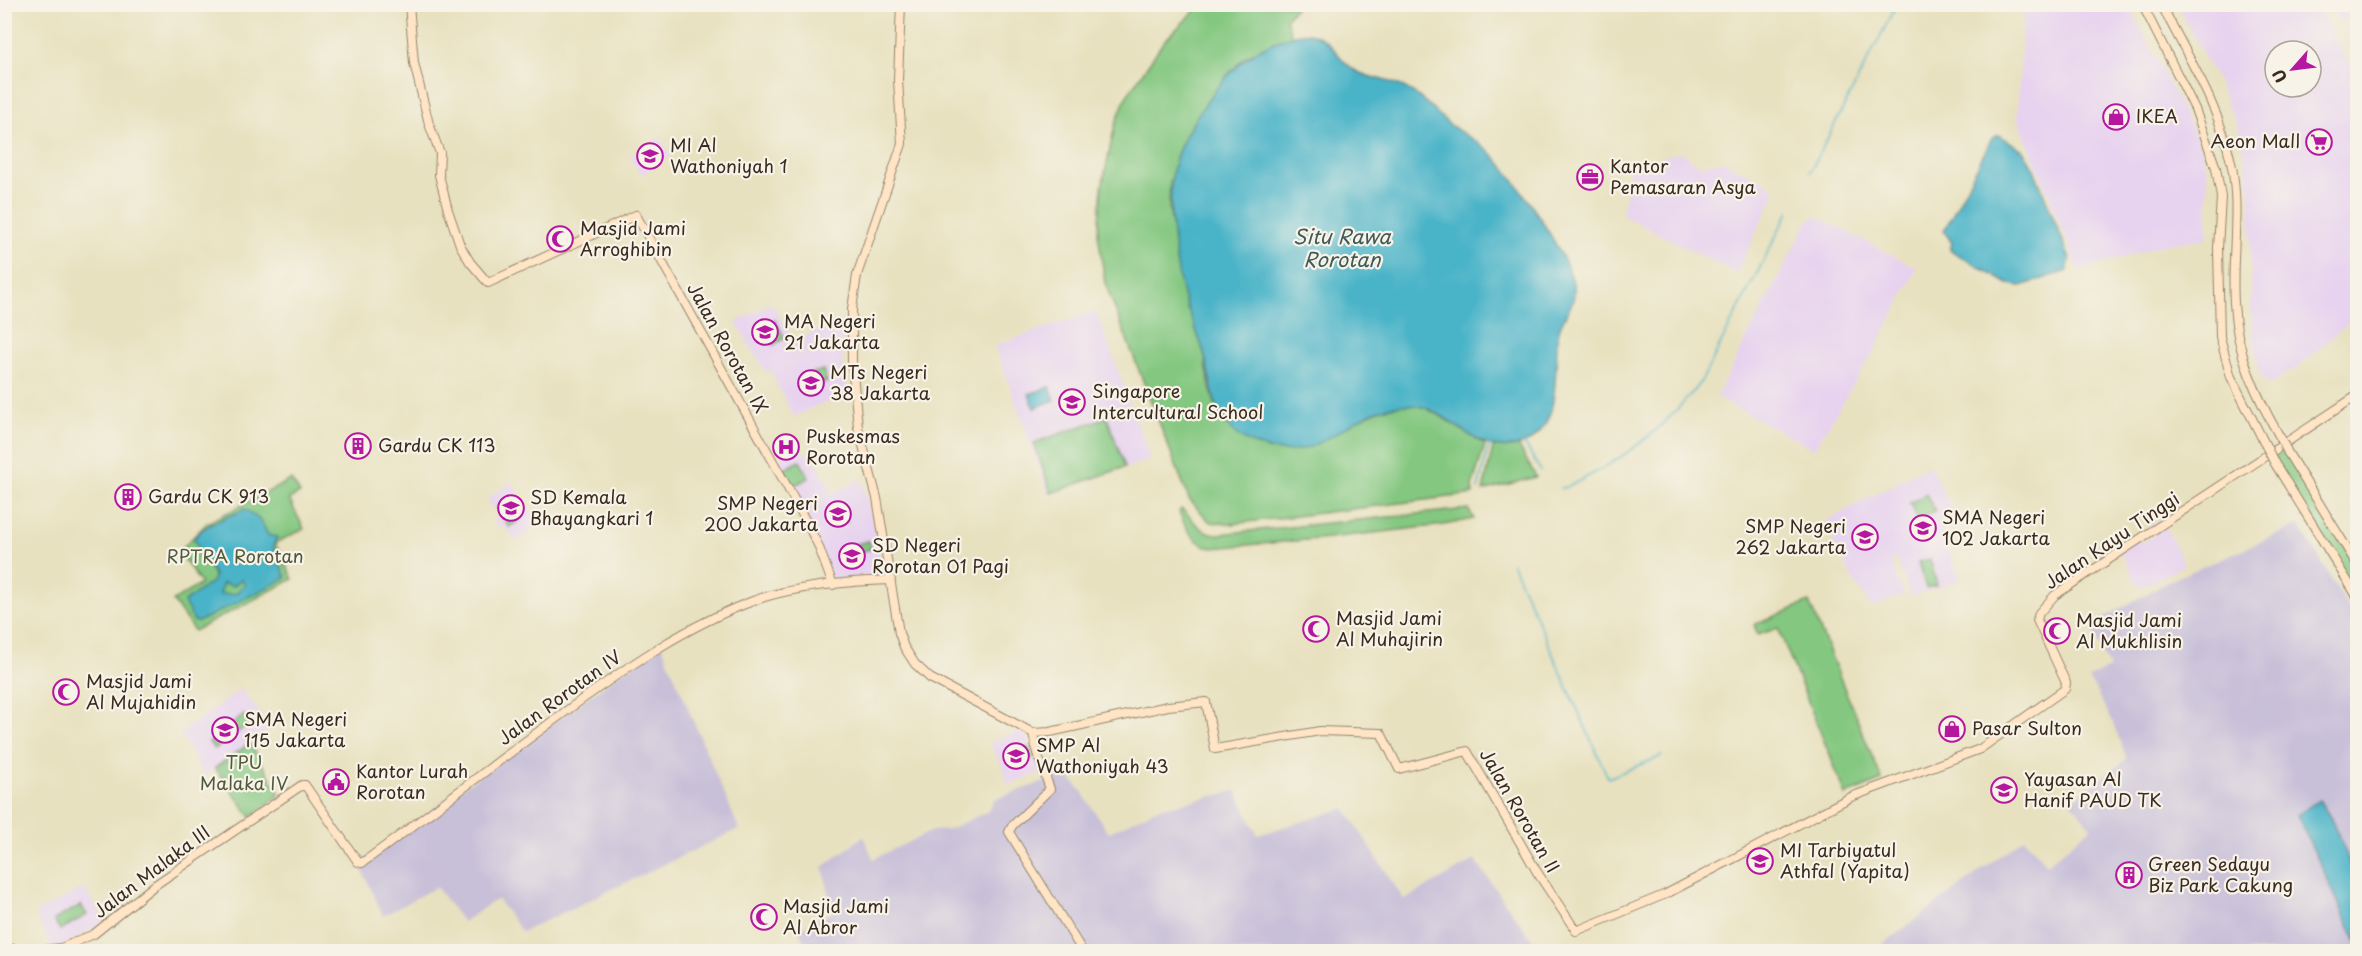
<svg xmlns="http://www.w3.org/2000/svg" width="2362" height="956" font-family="'Playpen Sans',sans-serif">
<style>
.built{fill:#e7d2ef;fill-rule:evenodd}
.industrial{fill:#c8bfd8}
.green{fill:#83c780;stroke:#5f784f;stroke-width:1.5}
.water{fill:#4ab3c8;stroke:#426e73;stroke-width:1.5;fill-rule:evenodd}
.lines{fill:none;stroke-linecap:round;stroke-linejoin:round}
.stream{stroke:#4ab3c8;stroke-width:1.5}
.secondary-casing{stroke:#92866e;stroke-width:10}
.secondary{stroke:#ffe4c6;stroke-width:8}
.secondary-bridge-casing{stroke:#92866e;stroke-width:10;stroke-linecap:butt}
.secondary-bridge{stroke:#ffe4c6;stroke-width:8}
.labels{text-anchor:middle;stroke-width:4.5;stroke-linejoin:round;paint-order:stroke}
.poi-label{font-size:18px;fill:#3b2a1e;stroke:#f7f3e8;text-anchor:start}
.street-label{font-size:18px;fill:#3b2a1e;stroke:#f7f3e8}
.park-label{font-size:18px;fill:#51593b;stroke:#f7f3e8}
.water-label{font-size:20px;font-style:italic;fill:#405a5a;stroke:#f7f3e8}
</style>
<rect width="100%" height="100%" fill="#f7f3e8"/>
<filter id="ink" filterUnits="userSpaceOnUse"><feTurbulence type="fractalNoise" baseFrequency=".0167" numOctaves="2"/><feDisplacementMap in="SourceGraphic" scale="12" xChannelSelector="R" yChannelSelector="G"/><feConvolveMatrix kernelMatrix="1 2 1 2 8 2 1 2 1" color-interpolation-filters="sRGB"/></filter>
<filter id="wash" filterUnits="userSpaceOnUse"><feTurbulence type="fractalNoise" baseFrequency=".008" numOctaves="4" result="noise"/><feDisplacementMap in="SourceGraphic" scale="24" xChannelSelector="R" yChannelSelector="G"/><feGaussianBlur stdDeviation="1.35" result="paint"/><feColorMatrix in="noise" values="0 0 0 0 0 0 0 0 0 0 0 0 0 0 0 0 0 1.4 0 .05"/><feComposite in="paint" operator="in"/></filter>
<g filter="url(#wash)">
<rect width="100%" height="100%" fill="#e8e1bf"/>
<path class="built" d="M 2024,5 L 2129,5 L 2202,149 L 2207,171 L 2208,238 L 2161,245 L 2079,271 L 2017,117 Z
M 2177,5 L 2317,5 L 2344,56 L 2357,71 L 2357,315 L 2298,367 L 2270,384 L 2261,378 L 2254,344 L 2251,309 L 2250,191 L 2244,152 L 2237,125 L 2212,71 ZM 2275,51 L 2311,51 L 2311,87 L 2275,87 Z
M 2330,5 L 2357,5 L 2357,13 L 2339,22 Z
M 659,137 L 671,155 L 641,175 L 629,157 Z
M 1682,152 L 1699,166 L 1722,161 L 1771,185 L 1775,194 L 1736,273 L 1622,215 L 1629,180 L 1629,165 Z
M 1813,217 L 1818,217 L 1917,268 L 1877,346 L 1814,449 L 1716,397 L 1808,221 Z
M 772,303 L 794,341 L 833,323 L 847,320 L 844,342 L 801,354 L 778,365 L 802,355 L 844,344 L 843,365 L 848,396 L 815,406 L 794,417 L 770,370 L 765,371 L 736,322 Z
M 1096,311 L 1150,459 L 1049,495 L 995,345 Z
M 799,448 L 802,455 L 810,451 L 832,491 L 808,505 L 861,479 L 873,521 L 883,574 L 833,580 L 776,460 Z
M 1929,465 L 1959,523 L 1941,533 L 1961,580 L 1911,596 L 1896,559 L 1907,551 L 1890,561 L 1904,595 L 1872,607 L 1852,578 L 1824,522 Z
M 511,482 L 540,524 L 515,541 L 504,525 L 499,528 L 493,520 L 499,516 L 487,499 Z
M 2162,520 L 2184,565 L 2139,588 L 2119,549 L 2136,536 L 2141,544 L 2154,536 L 2149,527 Z
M 241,689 L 271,728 L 204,776 L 180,733 Z
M 1023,729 L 1041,772 L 1008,785 L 1003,768 L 990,743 Z
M 84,888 L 105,921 L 61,947 L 52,948 L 35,913 Z"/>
<path class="industrial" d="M 2299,525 L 2357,621 L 2357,951 L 1887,952 L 1883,944 L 2024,838 L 2047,864 L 2091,828 L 2071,801 L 2127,759 L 2113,723 L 2089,678 L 2109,669 L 2091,625 L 2167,582 Z
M 661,644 L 739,829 L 522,932 L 497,899 L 463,922 L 436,887 L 383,916 L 359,863 Z
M 1067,774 L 1083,793 L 1108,833 L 1158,808 L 1236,791 L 1258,835 L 1345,808 L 1404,900 L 1475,860 L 1540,951 L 807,952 L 799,929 L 833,912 L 823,867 L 864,836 L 873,859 L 932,831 L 948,830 L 988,811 L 995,799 Z"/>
<path class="green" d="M 1201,5 L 1297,5 L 1286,19 L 1292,36 L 1246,56 L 1223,80 L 1170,181 L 1169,207 L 1184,295 L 1204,352 L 1210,388 L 1219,416 L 1239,436 L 1356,419 L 1374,410 L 1406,404 L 1420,405 L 1439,415 L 1485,445 L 1472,486 L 1473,494 L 1231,524 L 1210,522 L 1189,499 L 1105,283 L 1098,233 L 1102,187 L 1115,125 L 1126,97 L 1164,41 Z
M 775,320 L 785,338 L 773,345 L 763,326 Z
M 823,370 L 827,382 L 808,388 L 804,376 Z
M 1107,417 L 1125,467 L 1051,493 L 1034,443 Z
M 1518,445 L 1536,477 L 1483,491 L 1493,447 Z
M 2285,446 L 2357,566 L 2357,598 L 2270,455 Z
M 800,461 L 809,478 L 793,486 L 784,469 Z
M 291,480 L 300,493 L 289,499 L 304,529 L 275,543 L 293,579 L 194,631 L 173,601 L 201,584 L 179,551 L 207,523 Z
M 1926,494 L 1935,511 L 1918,520 L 1910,503 Z
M 508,501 L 520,520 L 509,527 L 497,508 Z
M 840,507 L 847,521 L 835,528 L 828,513 Z
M 1181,509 C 1196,520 1197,533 1219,534 L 1468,509 L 1474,519 L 1444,525 L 1329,538 L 1212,548 C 1192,542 1187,531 1179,512 Z
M 869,541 L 871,549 L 850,554 L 848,546 Z
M 1930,559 L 1937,585 L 1926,588 L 1918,562 Z
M 1809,602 L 1882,780 L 1846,795 L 1778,628 L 1758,635 L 1754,625 Z
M 244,715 L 250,723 L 215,749 L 209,742 Z
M 250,743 L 280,794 L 251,817 L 215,768 Z
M 1029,747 L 1033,758 L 1017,765 L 1012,754 Z
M 81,905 L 87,915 L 60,930 L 54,920 Z"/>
<path class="water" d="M 1303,33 C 1331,32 1335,59 1356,71 C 1372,80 1391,79 1407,89 C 1423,98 1435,111 1448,123 C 1461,134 1476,139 1488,150 C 1513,174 1567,253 1574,287 C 1577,303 1562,316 1559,331 C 1556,342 1557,354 1556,365 C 1555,395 1554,434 1520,445 C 1474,460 1451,405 1409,405 C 1347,404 1324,470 1258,446 C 1211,429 1215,393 1204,353 C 1198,333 1189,315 1183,295 C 1178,275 1175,255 1173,235 C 1165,173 1174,146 1211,96 C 1237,61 1259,43 1303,33 Z
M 1999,135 L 2023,150 L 2033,167 L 2070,259 L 2067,271 L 2021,286 L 2008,284 L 1950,250 L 1952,243 L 1944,231 L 1992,138 Z
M 1050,387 L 1055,400 L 1034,408 L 1029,394 Z
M 245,509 L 261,521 L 268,535 L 277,537 L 273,546 L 286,578 L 198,622 L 194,621 L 184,602 L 213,581 L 214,575 L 194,539 C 202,524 231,516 245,509 ZM 241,579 L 245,584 L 235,594 L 220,594 L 223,583 L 234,586 Z
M 2319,800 L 2332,820 L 2357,880 L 2357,942 L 2297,815 Z"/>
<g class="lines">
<path class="stream" d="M 1810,172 L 1897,4
M 1524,443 L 1541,471
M 1560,488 L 1567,487 C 1622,461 1665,429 1702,380 L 1789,211
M 1478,489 L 1489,445
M 1512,563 L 1608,778 L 1662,756"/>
</g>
</g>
<g filter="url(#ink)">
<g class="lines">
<g class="secondary-casing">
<path id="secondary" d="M 409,4 L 414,63 L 429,124 L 440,153 L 439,175 L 448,210 L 460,245 L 470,262 L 488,283 L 636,215 L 800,510 L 818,545 L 833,585
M 901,4 L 898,80 L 902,144 L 857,275 L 852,309 L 852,362 L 858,427 L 877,498 L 899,633 L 904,647 L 915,664 L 930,678 L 1033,733 L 1050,732 L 1168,706 L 1206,702 L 1215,749 L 1320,731 L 1381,733 L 1399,769 L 1467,751 L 1537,872 L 1576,931 L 1666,894 L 1851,797 L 1980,749 L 2065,689 L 2066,683 L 2037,620 L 2039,613 L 2055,595 L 2358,395
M 2142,4 L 2195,109 L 2216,168 L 2221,197 L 2218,248 L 2220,337 L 2231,377 L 2267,448
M 2161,4 C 2187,55 2219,106 2231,162 C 2241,208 2231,256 2234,303 C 2236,353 2256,396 2281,439
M 2288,453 L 2358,566
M 2274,462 L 2358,598
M 1033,733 L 1037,753 L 1050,789 L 1012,826 L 1009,832 L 1083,952
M 4,948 L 34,951 L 61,948 L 94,934 L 155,885 L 302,785 L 305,785 L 358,862 L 362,863 C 433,812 502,758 573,706 C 628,666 688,625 753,601 C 790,587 851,581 891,580"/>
</g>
<use href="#secondary" class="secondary"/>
<g class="secondary-bridge-casing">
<path id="secondary-bridge" d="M 2281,439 L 2288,453
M 2267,448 L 2274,462"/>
</g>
<use href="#secondary-bridge" class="secondary-bridge"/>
</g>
</g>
<defs>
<g id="shop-ring" transform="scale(1.35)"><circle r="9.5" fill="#f7f3e8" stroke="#b5179e" stroke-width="1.5"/><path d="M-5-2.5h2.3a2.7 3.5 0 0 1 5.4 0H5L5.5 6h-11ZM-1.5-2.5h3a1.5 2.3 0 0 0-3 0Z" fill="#b5179e"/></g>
<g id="supermarket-ring" transform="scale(1.35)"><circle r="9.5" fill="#f7f3e8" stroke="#b5179e" stroke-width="1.5"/><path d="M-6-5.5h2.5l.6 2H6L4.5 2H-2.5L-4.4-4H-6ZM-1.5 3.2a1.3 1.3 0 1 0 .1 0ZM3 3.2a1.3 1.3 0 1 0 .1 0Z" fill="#b5179e"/></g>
<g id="school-ring" transform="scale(1.35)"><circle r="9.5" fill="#f7f3e8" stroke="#b5179e" stroke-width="1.5"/><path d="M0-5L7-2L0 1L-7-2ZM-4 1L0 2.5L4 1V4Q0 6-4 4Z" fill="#b5179e"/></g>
<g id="office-ring" transform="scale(1.35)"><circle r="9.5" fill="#f7f3e8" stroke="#b5179e" stroke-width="1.5"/><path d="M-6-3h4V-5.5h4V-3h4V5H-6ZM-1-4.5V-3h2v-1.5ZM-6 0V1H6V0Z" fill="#b5179e"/></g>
<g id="mosque-ring" transform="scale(1.35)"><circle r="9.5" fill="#f7f3e8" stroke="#b5179e" stroke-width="1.5"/><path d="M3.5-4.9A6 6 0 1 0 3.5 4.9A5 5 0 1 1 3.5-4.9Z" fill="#b5179e"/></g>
<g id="building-ring" transform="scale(1.35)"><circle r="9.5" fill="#f7f3e8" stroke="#b5179e" stroke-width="1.5"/><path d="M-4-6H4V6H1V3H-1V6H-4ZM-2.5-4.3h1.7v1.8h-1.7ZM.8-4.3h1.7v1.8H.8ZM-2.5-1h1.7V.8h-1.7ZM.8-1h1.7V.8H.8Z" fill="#b5179e"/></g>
<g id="hospital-ring" transform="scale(1.35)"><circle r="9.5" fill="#f7f3e8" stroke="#b5179e" stroke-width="1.5"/><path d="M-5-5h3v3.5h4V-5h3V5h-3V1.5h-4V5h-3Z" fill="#b5179e"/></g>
<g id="civic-ring" transform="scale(1.35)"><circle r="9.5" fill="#f7f3e8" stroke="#b5179e" stroke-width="1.5"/><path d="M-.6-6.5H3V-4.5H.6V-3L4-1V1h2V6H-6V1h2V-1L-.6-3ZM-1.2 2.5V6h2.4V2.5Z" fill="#b5179e"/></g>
</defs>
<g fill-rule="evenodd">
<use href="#shop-ring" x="2116" y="117"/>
<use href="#supermarket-ring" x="2319" y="142"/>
<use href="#school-ring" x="650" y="156"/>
<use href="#office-ring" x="1590" y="177"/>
<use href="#mosque-ring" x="560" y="239"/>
<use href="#school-ring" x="765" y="332"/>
<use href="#school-ring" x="811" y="383"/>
<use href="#school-ring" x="1072" y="402"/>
<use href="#building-ring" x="358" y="446"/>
<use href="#hospital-ring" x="786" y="447"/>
<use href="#building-ring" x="128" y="497"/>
<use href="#school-ring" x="511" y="508"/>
<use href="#school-ring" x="838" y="514"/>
<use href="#school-ring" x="1923" y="528"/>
<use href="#school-ring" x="1865" y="537"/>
<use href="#school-ring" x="852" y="556"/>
<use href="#mosque-ring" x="1316" y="629"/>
<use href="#mosque-ring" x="2057" y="631"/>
<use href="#mosque-ring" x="66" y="692"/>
<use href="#shop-ring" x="1952" y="729"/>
<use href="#school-ring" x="225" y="730"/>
<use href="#school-ring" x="1016" y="756"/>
<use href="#civic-ring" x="336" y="782"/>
<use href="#school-ring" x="2004" y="790"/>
<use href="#school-ring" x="1760" y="861"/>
<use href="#building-ring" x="2129" y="875"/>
<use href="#mosque-ring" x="764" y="917"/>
</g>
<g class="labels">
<g class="poi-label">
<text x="2136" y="123">IKEA</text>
<text x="2300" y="148" text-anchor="end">Aeon Mall</text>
<text x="670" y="152">MI Al<tspan x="670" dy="21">Wathoniyah 1</tspan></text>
<text x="1610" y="173">Kantor<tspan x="1610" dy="21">Pemasaran Asya</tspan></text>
<text x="580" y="235">Masjid Jami<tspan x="580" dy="21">Arroghibin</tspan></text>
<text x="784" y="328">MA Negeri<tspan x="784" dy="21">21 Jakarta</tspan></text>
<text x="830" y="379">MTs Negeri<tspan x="830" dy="21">38 Jakarta</tspan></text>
<text x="1092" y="398">Singapore<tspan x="1092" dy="21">Intercultural School</tspan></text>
<text x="806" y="443">Puskesmas<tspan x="806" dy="21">Rorotan</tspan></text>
<text x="378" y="452">Gardu CK 113</text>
<text x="148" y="503">Gardu CK 913</text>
<text x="530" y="504">SD Kemala<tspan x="530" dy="21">Bhayangkari 1</tspan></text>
<text x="818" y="510" text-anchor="end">SMP Negeri<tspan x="818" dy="21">200 Jakarta</tspan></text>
<text x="1942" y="524">SMA Negeri<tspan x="1942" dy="21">102 Jakarta</tspan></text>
<text x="1846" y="533" text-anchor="end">SMP Negeri<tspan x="1846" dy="21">262 Jakarta</tspan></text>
<text x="872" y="552">SD Negeri<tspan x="872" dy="21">Rorotan 01 Pagi</tspan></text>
<text x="1336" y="625">Masjid Jami<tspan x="1336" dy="21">Al Muhajirin</tspan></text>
<text x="2076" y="627">Masjid Jami<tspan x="2076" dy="21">Al Mukhlisin</tspan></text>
<text x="86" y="688">Masjid Jami<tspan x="86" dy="21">Al Mujahidin</tspan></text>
<text x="244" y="726">SMA Negeri<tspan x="244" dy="21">115 Jakarta</tspan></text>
<text x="1972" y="735">Pasar Sulton</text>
<text x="1036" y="752">SMP Al<tspan x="1036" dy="21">Wathoniyah 43</tspan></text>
<text x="356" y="778">Kantor Lurah<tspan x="356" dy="21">Rorotan</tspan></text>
<text x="2024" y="786">Yayasan Al<tspan x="2024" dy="21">Hanif PAUD TK</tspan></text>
<text x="1780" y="857">MI Tarbiyatul<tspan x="1780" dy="21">Athfal (Yapita)</tspan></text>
<text x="2148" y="871">Green Sedayu<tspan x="2148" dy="21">Biz Park Cakung</tspan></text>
<text x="783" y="913">Masjid Jami<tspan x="783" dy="21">Al Abror</tspan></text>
</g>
<g class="street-label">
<text transform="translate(727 348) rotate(61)" y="6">Jalan Rorotan IX</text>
<text transform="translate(2112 541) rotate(-34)" y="6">Jalan Kayu Tinggi</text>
<text transform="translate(560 698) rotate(-36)" y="6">Jalan Rorotan IV</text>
<text transform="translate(1519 811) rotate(60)" y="6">Jalan Rorotan II</text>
<text transform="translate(152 872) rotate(-37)" y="6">Jalan Malaka III</text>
</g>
<g class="park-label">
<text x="235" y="563">RPTRA Rorotan</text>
<text x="244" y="769">TPU<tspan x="244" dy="21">Malaka IV</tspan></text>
</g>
<g class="water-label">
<text x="1342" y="244">Situ Rawa<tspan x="1342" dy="23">Rorotan</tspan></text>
</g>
</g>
<rect width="2362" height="956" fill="none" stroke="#f7f3e8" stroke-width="24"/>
<g transform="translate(2293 69) rotate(242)"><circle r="28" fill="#f7f3e8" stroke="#aca397" stroke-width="1.5"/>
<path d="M0-4.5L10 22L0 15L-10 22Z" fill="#b5179e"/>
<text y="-9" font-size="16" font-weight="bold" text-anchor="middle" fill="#3b2a1e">U</text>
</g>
</svg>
